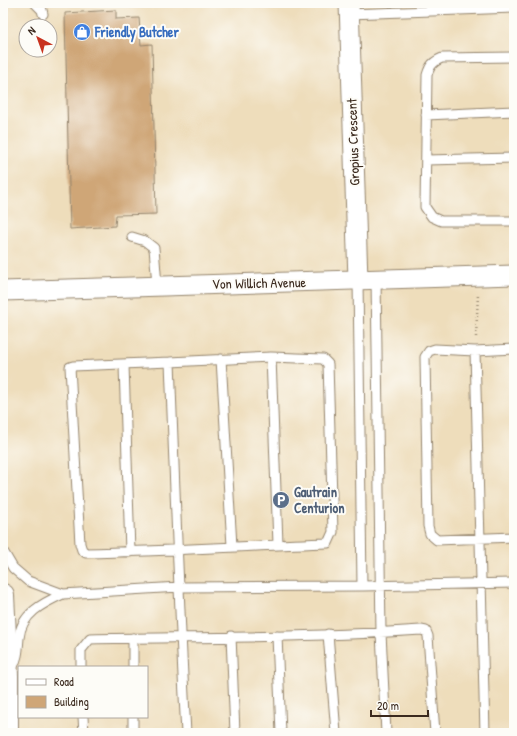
<svg xmlns="http://www.w3.org/2000/svg" width="517" height="736" font-family="'Patrick Hand',sans-serif">
<style>
.building{fill:#cfa677}
.lines{fill:none;stroke-linecap:round;stroke-linejoin:round}
.service-casing{stroke:#94846c;stroke-width:11}
.minor-casing{stroke:#94846c;stroke-width:21}
.tertiary-casing{stroke:#94846c;stroke-width:24}
.path{stroke:#94846c;stroke-width:2.5;stroke-dasharray:1 3;stroke-linecap:butt}
.service{stroke:#fff;stroke-width:9}
.minor{stroke:#fff;stroke-width:19}
.tertiary{stroke:#fff;stroke-width:22}
.labels{text-anchor:middle;stroke-width:4;stroke-linejoin:round;paint-order:stroke}
.shop-label{font-size:14px;font-weight:bold;fill:#366cbe;stroke:#fdfcf7;text-anchor:start}
.street-label{font-size:14px;fill:#3b2a1e;stroke:#fdfcf7}
.service-label{font-size:14px;font-weight:bold;fill:#4e5e75;stroke:#fdfcf7;text-anchor:start}
</style>
<rect width="100%" height="100%" fill="#fdfcf7"/>
<filter id="ink" filterUnits="userSpaceOnUse"><feTurbulence type="fractalNoise" baseFrequency=".025" numOctaves="2"/><feDisplacementMap in="SourceGraphic" scale="8" xChannelSelector="R" yChannelSelector="G"/><feConvolveMatrix kernelMatrix="1 2 1 2 8 2 1 2 1" color-interpolation-filters="sRGB"/></filter>
<filter id="wash" filterUnits="userSpaceOnUse"><feTurbulence type="fractalNoise" baseFrequency=".012" numOctaves="4" result="noise"/><feDisplacementMap in="SourceGraphic" scale="16" xChannelSelector="R" yChannelSelector="G"/><feGaussianBlur stdDeviation="0.9" result="paint"/><feColorMatrix in="noise" values="0 0 0 0 0 0 0 0 0 0 0 0 0 0 0 0 0 1.4 0 .05"/><feComposite in="paint" operator="in"/></filter>
<g filter="url(#wash)">
<rect width="100%" height="100%" fill="#edb"/>
<g id="blocks">
<path class="building" d="M 116,10 L 116,19 L 139,18 L 141,45 L 152,44 L 156,214 L 116,215 L 115,226 L 70,229 L 65,13 Z"/>
</g>
</g>
<g filter="url(#ink)">
<use href="#blocks" fill-opacity="0" stroke="#94846c" stroke-width="1"/>
<g class="lines">
<g class="service-casing">
<path id="service" d="M 35,3 L 42,10 L 43,14
M 349,14 L 514,8
M 514,57 L 442,58 C 433,62 430,65 427,75 L 425,207 L 432,217 L 441,221 L 514,221
M 426,115 L 514,111
M 426,160 L 514,158
M 132,237 L 145,241 L 154,248 L 157,285
M 376,279 L 381,633 L 386,733
M 358,280 L 362,586
M 514,349 L 475,351 L 435,349 L 429,351 L 425,357 L 428,526 L 430,534 L 437,540 L 514,537
M 475,351 L 485,733
M 271,357 L 278,544
M 221,359 L 232,546
M 170,362 L 73,366 L 70,367 L 80,544 L 82,550 L 86,553 C 167,551 247,546 328,543 L 333,532 L 328,364 L 323,359 L 271,357 L 170,362 C 175,486 179,609 186,733
M 124,365 L 130,552
M 3,551 L 13,568 L 28,581 L 63,594 L 179,587 L 362,586 L 514,583
M 328,634 L 336,733
M 231,636 L 235,733
M 277,636 L 281,733
M 133,638 L 133,667
M 81,667 L 81,650 L 90,639 C 200,637 312,638 421,630 L 426,631 L 428,636 L 435,733
M 12,668 C 18,659 18,649 19,638 C 21,614 43,603 63,594
M 83,717 L 84,733
M 133,717 L 133,733"/>
</g>
<g class="minor-casing">
<path id="minor" d="M 349,3 L 358,280
M 3,291 L 514,275"/>
</g>
<g class="tertiary-casing">
<path id="tertiary" d="M 3,595 L 7,676 L 7,733"/>
</g>
<path class="path" d="M 476,337 L 478,294"/>
<use href="#service" class="service"/>
<use href="#minor" class="minor"/>
<use href="#tertiary" class="tertiary"/>
</g>
</g>
<defs>
<g id="shop-disc" transform="scale(0.9)"><circle r="9.5" fill="#3f7fe0" stroke="#fdfcf7"/><path d="M-5-2.5h2.3a2.7 3.5 0 0 1 5.4 0H5L5.5 6h-11ZM-1.5-2.5h3a1.5 2.3 0 0 0-3 0Z" fill="#fff"/></g>
<g id="parking-disc" transform="scale(0.9)"><circle r="9.5" fill="#5c6f8a" stroke="#fdfcf7"/><path d="M-3.5-5.5H1a3.5 3.5 0 0 1 0 7H-1V5.5H-3.5ZM-1-3.4V-.6H.8a1.4 1.4 0 0 0 0-2.8Z" fill="#fff"/></g>
</defs>
<g fill-rule="evenodd">
<use href="#shop-disc" x="82" y="32"/>
<use href="#parking-disc" x="281" y="500"/>
</g>
<g class="labels">
<g class="shop-label">
<text x="95" y="37">Friendly Butcher</text>
</g>
<g class="street-label">
<text transform="translate(353 142) rotate(-92)" y="5">Gropius Crescent</text>
<text transform="translate(259 283) rotate(-1)" y="5">Von Willich Avenue</text>
</g>
<g class="service-label">
<text x="294" y="497">Gautrain<tspan x="294" dy="16">Centurion</tspan></text>
</g>
</g>
<rect width="517" height="736" fill="none" stroke="#fdfcf7" stroke-width="16"/>
<rect x="18" y="666" width="130" height="52" fill="#fdfcf7" stroke="#afa8a0"/>
<rect x="26" y="679" width="20" height="6" fill="#ffffff" stroke="#afa8a0"/>
<text x="54" y="686" font-size="12" fill="#3b2a1e">Road</text>
<rect x="26" y="696" width="20" height="12" fill="#cfa677" stroke="#afa8a0"/>
<text x="54" y="706" font-size="12" fill="#3b2a1e">Building</text>
<g transform="translate(38 38) rotate(319)"><circle r="19" fill="#fdfcf7" stroke="#afa8a0"/>
<path d="M0-3L7 15L0 10L-7 15Z" fill="#c8321e"/>
<text y="-6" font-size="11" font-weight="bold" text-anchor="middle" fill="#3b2a1e">N</text>
</g>
<path d="M371 710v6h57v-6" fill="none" stroke="#3b2a1e" stroke-width="2"/>
<text x="377" y="710" font-size="12" fill="#3b2a1e" stroke="#fdfcf7" stroke-width="3" paint-order="stroke">20 m</text>
</svg>
